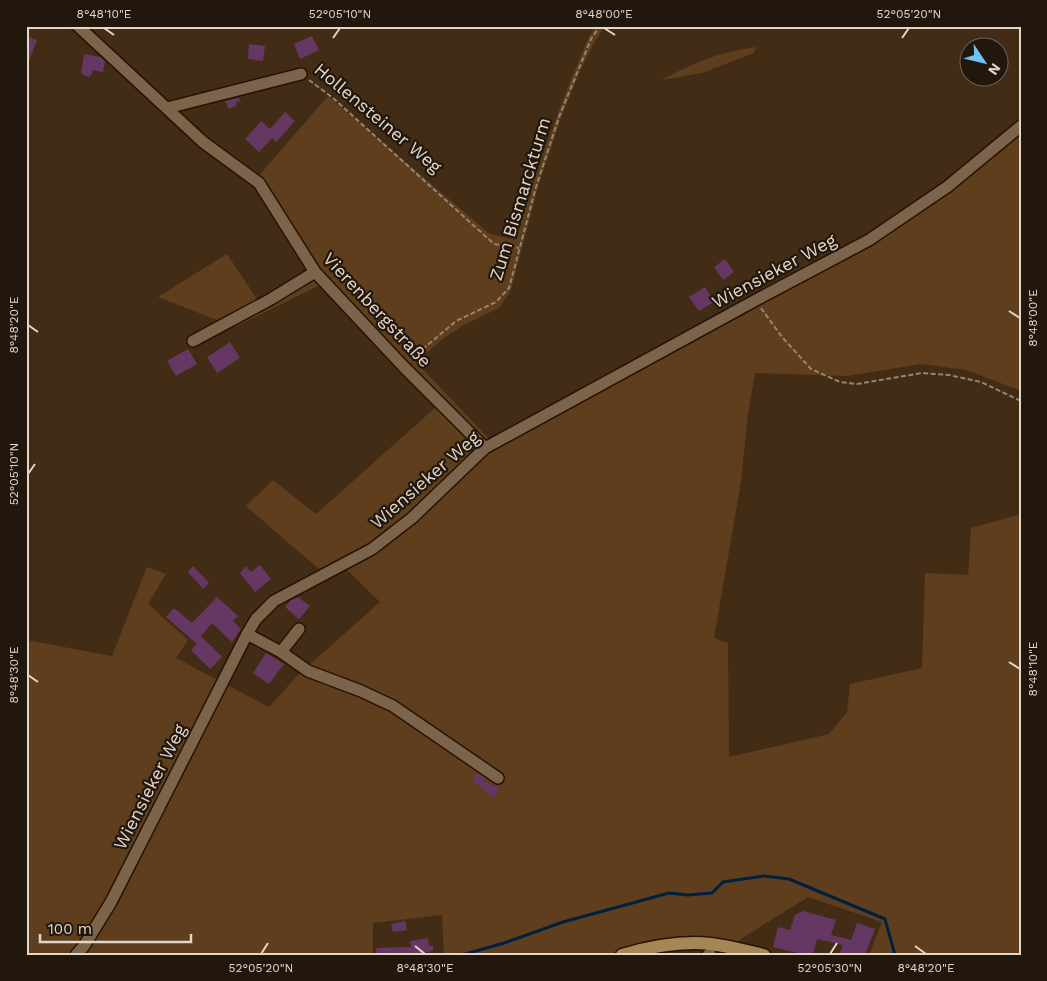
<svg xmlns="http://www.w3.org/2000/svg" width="1047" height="981" font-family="'Work Sans',sans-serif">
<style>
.green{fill:#5f3e1d}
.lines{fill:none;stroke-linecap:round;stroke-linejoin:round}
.stream{stroke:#002040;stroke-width:3}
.building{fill:#653864}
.minor-casing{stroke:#281300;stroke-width:14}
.major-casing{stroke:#281300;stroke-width:15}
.path{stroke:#968472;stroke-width:2;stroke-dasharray:5 2.5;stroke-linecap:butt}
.minor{stroke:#7c634b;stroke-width:11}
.major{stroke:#a48756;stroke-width:12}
.ticks{fill:none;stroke:#e3d5c8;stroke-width:2}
.labels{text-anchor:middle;stroke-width:4.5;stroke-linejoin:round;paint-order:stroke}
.street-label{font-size:18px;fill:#e3d5c8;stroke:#21170d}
.neatline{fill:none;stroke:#e3d5c8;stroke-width:2}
.ticks-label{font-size:12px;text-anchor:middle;fill:#e3d5c8}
</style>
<rect width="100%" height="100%" fill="#422c15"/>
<path class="green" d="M 596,26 L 605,26 L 595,41 L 579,73 L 561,118 L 538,187 L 511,290 L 499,308 L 462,326 L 444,338 L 416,362 L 490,440 L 411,514 L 373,543 L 321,571 L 246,506 L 273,480 L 316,514 L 436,407 L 320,285 L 235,327 L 158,297 L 227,254 L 259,302 L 312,273 L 257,178 L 328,96 L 490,234 L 516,240 C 536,171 560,103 589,37 Z
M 756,47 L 754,53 L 702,73 L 661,80 C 694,63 718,52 756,47 Z
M 1018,132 L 1021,136 L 1021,391 L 966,370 L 922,364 L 847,376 L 755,373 L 748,414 L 741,482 L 714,638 L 728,643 L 729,757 L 829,734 L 847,712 L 850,684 L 922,668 L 925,573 L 968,575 L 971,528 L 1018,515 L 1021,505 L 1021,955 L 869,955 L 882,922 L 808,897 L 733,944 L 641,946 L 611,955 L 444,955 L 442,915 L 373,923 L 373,955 L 26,955 L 26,640 L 112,656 L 147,567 L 166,574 L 148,604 L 188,640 L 176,658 L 269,707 L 299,674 L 380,602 L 344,567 L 487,451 L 828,263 Z"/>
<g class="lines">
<path class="stream" d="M 462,955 L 504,943 L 563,922 L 669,893 L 688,895 L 712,893 L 723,882 L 764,876 L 789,879 L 885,919 L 895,955"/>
</g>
<path class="building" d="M 26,36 L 37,40 L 27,66 L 26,66 Z
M 312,36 L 319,50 L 300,59 L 294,44 Z
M 249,44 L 265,46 L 263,61 L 248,59 Z
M 84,54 L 100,57 L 105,61 L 103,72 L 93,70 L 92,75 L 90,75 L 89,77 L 81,74 Z
M 239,98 L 240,101 L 236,102 L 237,105 L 229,109 L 225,101 Z
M 285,112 L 295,121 L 276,142 L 272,138 L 259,152 L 245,139 L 261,121 L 270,129 Z
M 725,259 L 734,272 L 723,280 L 714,267 Z
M 705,287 L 714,302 L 699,311 L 689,297 Z
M 230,342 L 240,358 L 217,373 L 207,357 Z
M 188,349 L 197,364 L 176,376 L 167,361 Z
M 260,565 L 271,579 L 255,592 L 240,573 L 246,566 L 251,572 Z
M 193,566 L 209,583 L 203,589 L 188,572 Z
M 217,597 L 238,616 L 233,621 L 241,629 L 232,642 L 212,623 L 201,636 L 222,657 L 210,669 L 191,650 L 197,644 L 166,617 L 174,608 L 192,623 Z
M 298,597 L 310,606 L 299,619 L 285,607 L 291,600 Z
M 266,653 L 284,664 L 269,684 L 253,673 Z
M 477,773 L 485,778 L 483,781 L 499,788 L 494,798 L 472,780 Z
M 803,911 L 836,920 L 831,935 L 851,940 L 857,923 L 875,929 L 865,955 L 839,955 L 843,945 L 817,939 L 813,955 L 806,955 L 773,947 L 778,927 L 790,930 L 795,915 Z
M 405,921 L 407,930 L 393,932 L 391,924 Z
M 428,938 L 429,946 L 433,946 L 433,951 L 411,955 L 377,955 L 376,948 L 411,947 L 410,941 Z"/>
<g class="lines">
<g class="minor-casing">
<path id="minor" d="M 78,26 L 203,142 L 259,183 L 315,272 L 403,366 L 485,448
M 167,108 L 301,74
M 193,341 L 271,299 L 315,272
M 247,634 L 281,652 L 308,671 L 361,691 L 393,706 L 498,778
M 281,652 L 299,629
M 76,955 L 84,946 L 111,902 L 247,634 L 256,619 L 274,601 L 372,549 L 412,518 L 485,448 L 756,300 L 869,240 L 947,187 L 1021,126
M 708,955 L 710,954"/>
</g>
<g class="major-casing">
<path id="major" d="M 622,955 C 645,948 671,943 695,943 C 718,943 742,950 764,955"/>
</g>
<path class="path" d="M 309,80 L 333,98 L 494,244 L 519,248
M 761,308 L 782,337 L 811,369 L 840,382 L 857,384 L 922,373 L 949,375 L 981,382 L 1021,401
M 411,359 L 456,321 L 496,302 L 509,288 L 536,187 L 559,117 L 591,39 L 600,26"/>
<use href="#minor" class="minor"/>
<use href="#major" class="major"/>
</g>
<path class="ticks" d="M 104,28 L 114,35M 604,28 L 615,35M 333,38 L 340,28M 902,38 L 909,28M 1009,311 L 1020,318M 28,325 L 38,332M 28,474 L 35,464M 1009,662 L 1020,669M 28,675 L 38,682M 415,946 L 425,954M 915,946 L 926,954M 261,954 L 268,943M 830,954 L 837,943"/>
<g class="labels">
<g class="street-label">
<text transform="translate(378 118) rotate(40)" y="6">Hollensteiner Weg</text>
<text transform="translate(520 199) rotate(-73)" y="6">Zum Bismarckturm</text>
<text transform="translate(774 271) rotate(-28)" y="6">Wiensieker Weg</text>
<text transform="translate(377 310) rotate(47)" y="6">Vierenbergstraße</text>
<text transform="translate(425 480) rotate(-41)" y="6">Wiensieker Weg</text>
<text transform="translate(150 787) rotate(-63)" y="6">Wiensieker Weg</text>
</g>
</g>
<rect width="1047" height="981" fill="none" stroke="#21170d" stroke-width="55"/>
<g transform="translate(984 62) rotate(125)"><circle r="24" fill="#21170d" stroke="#6f6358"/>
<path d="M0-4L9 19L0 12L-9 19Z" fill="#72c1f5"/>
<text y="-8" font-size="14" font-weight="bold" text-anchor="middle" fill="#e3d5c8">N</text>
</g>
<path d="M40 934v8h151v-8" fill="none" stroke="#e3d5c8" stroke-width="2.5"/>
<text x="48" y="934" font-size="15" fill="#e3d5c8" stroke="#21170d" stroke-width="4" paint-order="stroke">100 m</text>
<rect x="28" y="28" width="992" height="926" class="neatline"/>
<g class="ticks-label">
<text x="104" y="18">8°48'10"E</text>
<text x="340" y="18">52°05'10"N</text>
<text x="604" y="18">8°48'00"E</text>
<text x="909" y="18">52°05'20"N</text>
<text transform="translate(1033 318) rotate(-90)" y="4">8°48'00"E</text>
<text transform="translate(14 325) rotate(-90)" y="4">8°48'20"E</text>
<text transform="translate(14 474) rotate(-90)" y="4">52°05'10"N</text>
<text transform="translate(1033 669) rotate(-90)" y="4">8°48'10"E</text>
<text transform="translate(14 675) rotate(-90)" y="4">8°48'30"E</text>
<text x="261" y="972">52°05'20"N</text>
<text x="425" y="972">8°48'30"E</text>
<text x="830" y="972">52°05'30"N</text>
<text x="926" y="972">8°48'20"E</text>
</g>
</svg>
